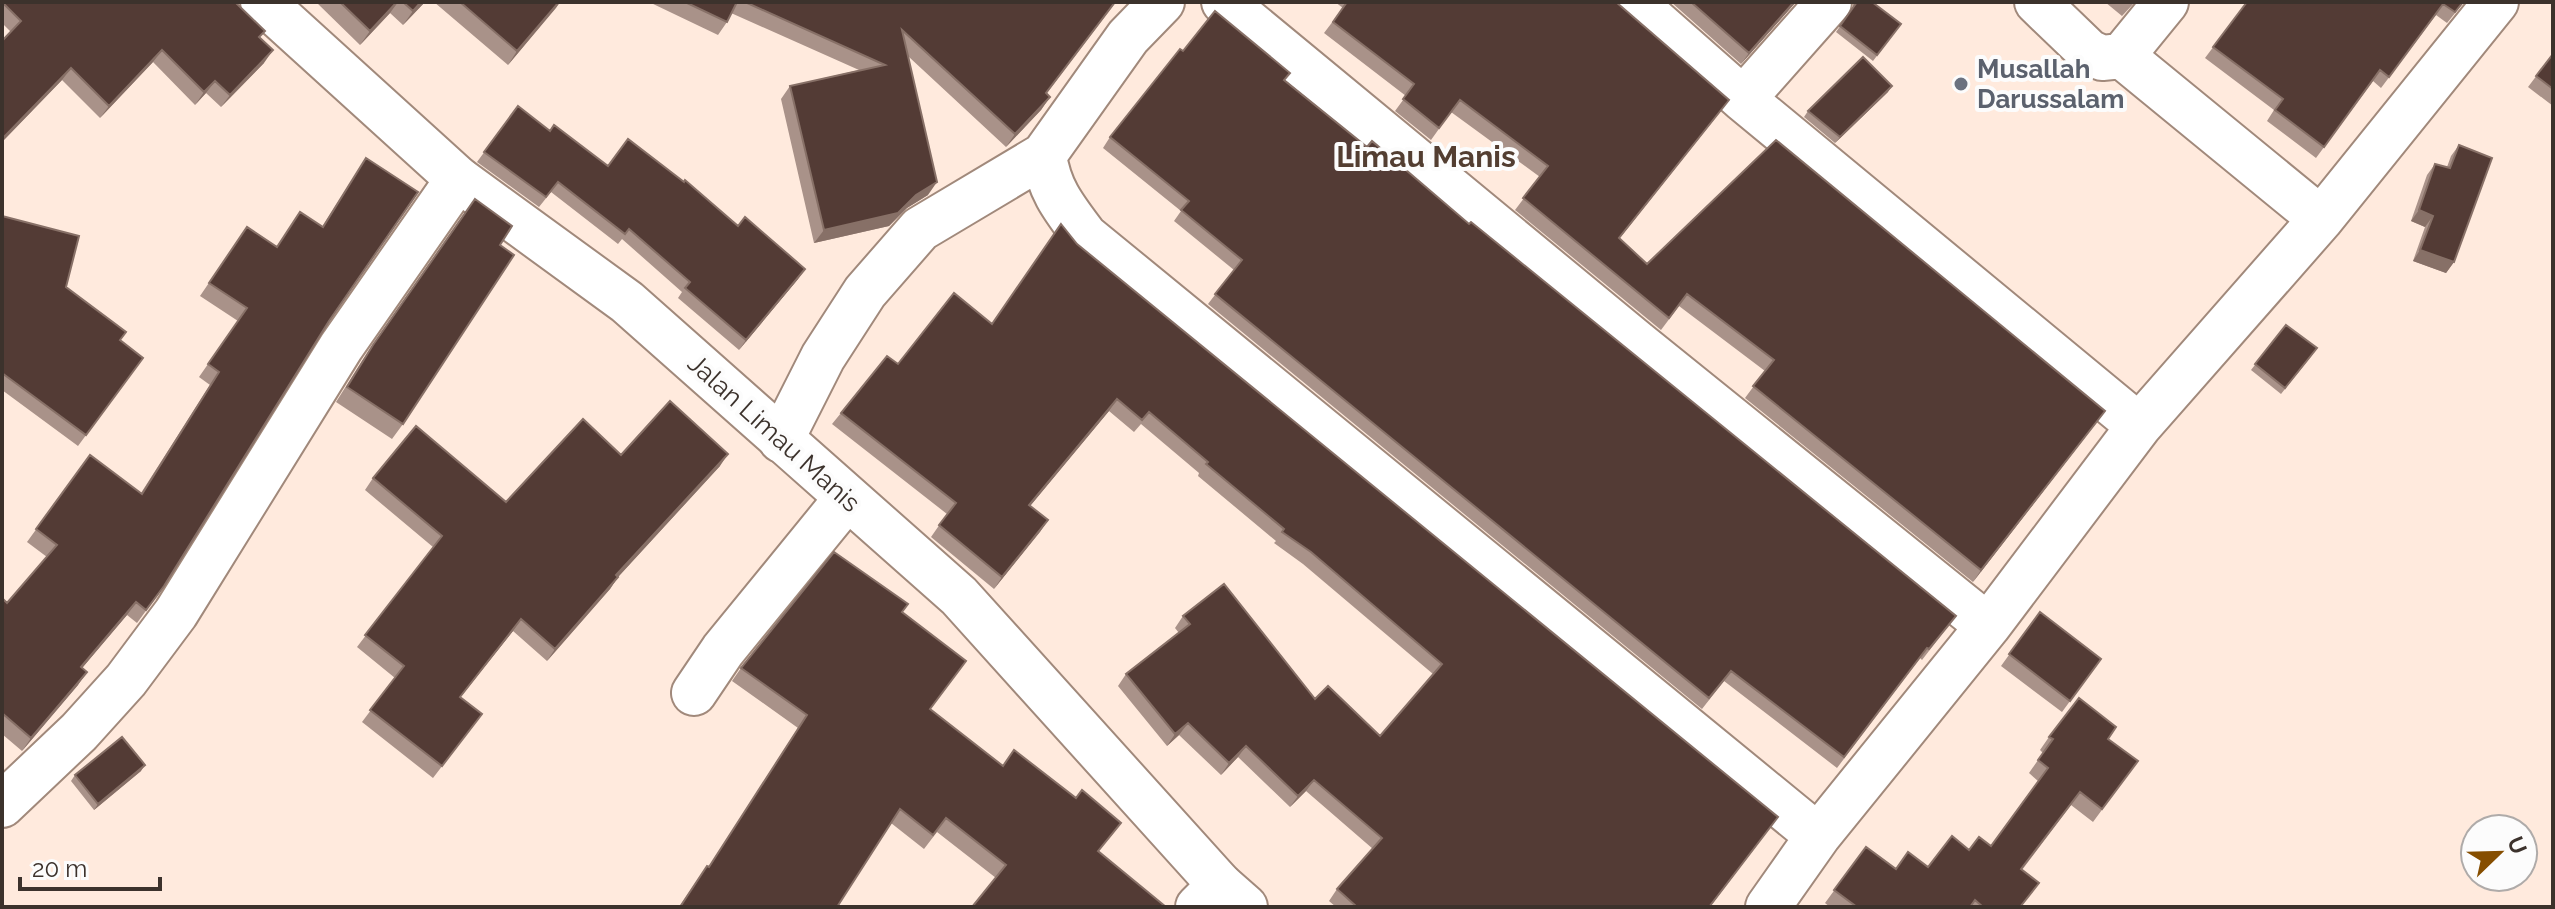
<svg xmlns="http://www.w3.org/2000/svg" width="2555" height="909" font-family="Raleway,sans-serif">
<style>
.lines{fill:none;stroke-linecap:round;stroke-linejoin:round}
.minor-casing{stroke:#a1897b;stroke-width:48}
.tertiary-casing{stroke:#a1897b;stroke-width:48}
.minor{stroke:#fff;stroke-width:44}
.tertiary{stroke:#fff;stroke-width:44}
.wall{fill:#a99289}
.shaded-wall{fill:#877067}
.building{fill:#533b35;stroke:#877067;stroke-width:2}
.worship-dot{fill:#6b7280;stroke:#fcfcfc;stroke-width:3}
.labels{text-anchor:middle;stroke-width:8;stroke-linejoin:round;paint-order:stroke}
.worship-label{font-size:26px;font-weight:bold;fill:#5b616d;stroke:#fcfcfc;text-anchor:start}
.street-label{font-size:26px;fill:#3c322c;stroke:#fcfcfc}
.quarter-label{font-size:30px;font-weight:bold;fill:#533e31;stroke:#fcfcfc}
</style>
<rect width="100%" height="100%" fill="#ffeadd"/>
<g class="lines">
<g class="minor-casing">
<path id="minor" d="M 1162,2 L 1128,37 L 1044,155 C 1049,190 1064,208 1085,236 L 1818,836
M 1224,2 L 1637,343 L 1988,626
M 1633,2 L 1743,99
M 1829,2 L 1743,99 L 2139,426
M 2037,2 L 2089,52 L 2102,58 L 2122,56 L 2166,2
M 2122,56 L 2321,219
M 781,440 L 823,357 L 865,292 L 920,229 L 1044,155
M 694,693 L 723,650 L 847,498
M 2,805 L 79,732 L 126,680 L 176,613 L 341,347 L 458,179
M 1198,907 L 1220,885
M 1768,907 L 1818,836 L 1988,626 L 2139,426 L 2321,219 L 2496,2"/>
</g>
<g class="tertiary-casing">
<path id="tertiary" d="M 263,2 L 458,179 L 627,302 L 959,596 L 1220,885 L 1245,907"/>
</g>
<use href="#minor" class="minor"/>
<use href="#tertiary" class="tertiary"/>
</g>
<path class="wall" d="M 2,2 L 260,38 L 264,63 L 221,107 L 206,93 L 195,105 L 153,62 L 100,118 L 62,80 L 2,142 L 2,41 L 11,32 L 2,23 Z
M 316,2 L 425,2 L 403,25 L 390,13 L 360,45 Z
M 434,2 L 560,2 L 508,65 Z
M 649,2 L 1116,2 L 1047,93 L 1050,97 L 1041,110 L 1006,147 L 909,57 L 928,195 L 907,208 L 889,226 L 814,243 L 781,99 L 790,86 L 859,70 L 731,13 L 727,22 L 718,35 Z
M 1335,2 L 1616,2 L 1729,100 L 1619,239 L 1647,264 L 2096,423 L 1973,582 L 1745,398 L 1765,371 L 1679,306 L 1661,330 L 1515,210 L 1540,177 L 1451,112 L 1431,140 L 1395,111 L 1406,96 L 1324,33 L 1343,8 Z
M 1671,2 L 1796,2 L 1741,64 Z
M 1853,2 L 1872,2 L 1901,24 L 1873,61 L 1836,32 L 1853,8 Z
M 2105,2 L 2135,2 L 2122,16 Z
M 2247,2 L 2464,2 L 2447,23 L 2436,15 L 2381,88 L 2373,81 L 2316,158 L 2267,121 L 2274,110 L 2205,58 Z
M 1183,51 L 1285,80 L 1367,147 L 1469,224 L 1956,616 L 1922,660 L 1920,658 L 1837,768 L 1724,681 L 1702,709 L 1208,304 L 1234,270 L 1174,221 L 1181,211 L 1103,148 L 1110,137 Z
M 2553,54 L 2553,106 L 2528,87 Z
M 1888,92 L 1835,143 L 1804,117 L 1808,111 Z
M 518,106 L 550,131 L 798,279 L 739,350 L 678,298 L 682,292 L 622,239 L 618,244 L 551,192 L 539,207 L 477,162 Z
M 2459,145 L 2454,262 L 2446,273 L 2413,261 L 2425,227 L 2411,221 L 2427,175 L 2435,164 L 2447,167 L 2451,156 Z
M 366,158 L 329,321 L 164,586 L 137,623 L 127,615 L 82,668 L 78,685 L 22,751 L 2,734 L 2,598 L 7,603 L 47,557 L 27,542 L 90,455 L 141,493 L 210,385 L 199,377 L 238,321 L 200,296 L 247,227 L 276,247 L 322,227 Z
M 475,199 L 500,245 L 403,424 L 392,439 L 336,402 L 362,361 Z
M 2,216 L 66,287 L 120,341 L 143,358 L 78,446 L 2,390 Z
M 1077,244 L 1778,817 L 1710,907 L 1336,907 L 1329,901 L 1337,889 L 1373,849 L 1306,791 L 1290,807 L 1238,757 L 1221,775 L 1179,735 L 1167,746 L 1118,686 L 1126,674 L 1179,633 L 1175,628 L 1183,616 L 1315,699 L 1380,736 L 1433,674 L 1303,564 L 1274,543 L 1276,541 L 1198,476 L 1199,473 L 1141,424 L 1134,432 L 1109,411 L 1030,506 L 1048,520 L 994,589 L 931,537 L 947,514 L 832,424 L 841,413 L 898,364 L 992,324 Z
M 2286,325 L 2313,354 L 2281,394 L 2251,370 Z
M 621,455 L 720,466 L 618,577 L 610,589 L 547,661 L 513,631 L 460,697 L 482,714 L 433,778 L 362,722 L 395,678 L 357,647 L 433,547 L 365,490 L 373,478 L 506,502 Z
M 902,612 L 930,709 L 1003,766 L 1076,798 L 1121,823 L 1111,836 L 996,878 L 937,832 L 924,849 L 891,823 L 837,907 L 679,907 L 707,866 L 709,867 L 798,728 L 732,681 L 741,668 Z
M 2040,612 L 2101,659 L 2062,712 L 2001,666 Z
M 2049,737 L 2108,739 L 2138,761 L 2093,822 L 2071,805 L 2022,870 L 2021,907 L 1830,907 L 1825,903 L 1866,847 L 1896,869 L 1928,867 L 1969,850 L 1991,846 L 2038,781 L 2029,773 L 2043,753 L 2040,750 Z
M 141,771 L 94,810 L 71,781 L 75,775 Z"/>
<path class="shaded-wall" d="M 398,2 L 390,13 L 360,45 L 370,31 Z
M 421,2 L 425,2 L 403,25 L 413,11 Z
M 559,2 L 560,2 L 556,8 L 508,65 L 517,51 Z
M 1794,2 L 1796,2 L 1741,64 L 1749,53 Z
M 162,50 L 153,62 L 100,118 L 109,106 Z
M 273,50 L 264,63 L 221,107 L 230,95 Z
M 71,68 L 62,80 L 2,142 L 3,138 Z
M 215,81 L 206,93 L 195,105 L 204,92 Z
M 1892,86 L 1888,92 L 1835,143 L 1840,137 Z
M 1050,97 L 1041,110 L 1006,147 L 1015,134 Z
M 1729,100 L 1720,112 L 1610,250 L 1619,238 Z
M 937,182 L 928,195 L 907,208 L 889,226 L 814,243 L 824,230 L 916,195 Z
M 2419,210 L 2433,216 L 2425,227 L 2411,221 Z
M 2420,250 L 2454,262 L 2446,273 L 2413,261 Z
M 805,269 L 798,279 L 739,350 L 746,340 Z
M 1117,399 L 1109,411 L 1021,517 L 1029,505 Z
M 2105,411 L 2096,423 L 1973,582 L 1981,570 Z
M 728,454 L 720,466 L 608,588 L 616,575 Z
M 1048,520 L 1040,532 L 994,589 L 1002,577 Z
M 618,577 L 610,589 L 547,661 L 555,649 Z
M 136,602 L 127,615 L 72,680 L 81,667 Z
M 521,619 L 513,631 L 451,709 L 460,697 Z
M 87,672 L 78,685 L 22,751 L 31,738 Z
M 1188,723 L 1179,735 L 1167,746 L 1175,734 Z
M 1246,746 L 1238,757 L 1221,775 L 1229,763 Z
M 145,765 L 141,771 L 94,810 L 98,804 Z
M 1314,780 L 1306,791 L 1290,807 L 1298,796 Z"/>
<path class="building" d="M 2,2 L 235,2 L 265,31 L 259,37 L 273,50 L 230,95 L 215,81 L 204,92 L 162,50 L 109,106 L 71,68 L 3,138 L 2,41 L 21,21 Z
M 340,2 L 397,2 L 370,31 Z
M 403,2 L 421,2 L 413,11 Z
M 460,2 L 559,2 L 517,51 Z
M 685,2 L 737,2 L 727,22 Z
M 745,2 L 1115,2 L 1046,93 L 1050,97 L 1015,134 L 902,30 L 937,182 L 916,195 L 898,213 L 824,230 L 790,86 L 885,65 Z
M 1347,2 L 1616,2 L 1729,100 L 1619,238 L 1647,264 L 1776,140 L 2105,411 L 1981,570 L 1753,386 L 1774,360 L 1687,294 L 1669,318 L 1523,198 L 1548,166 L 1460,100 L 1439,128 L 1403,99 L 1414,84 L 1333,22 Z
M 1691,2 L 1794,2 L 1749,53 Z
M 1857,2 L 1872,2 L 1901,24 L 1877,55 L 1840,26 Z
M 2247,2 L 2463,2 L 2455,12 L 2443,4 L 2389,77 L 2380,70 L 2324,147 L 2275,110 L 2283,99 L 2213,47 Z
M 1215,11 L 1290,73 L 1284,80 L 1367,147 L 1372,141 L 1469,224 L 1471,222 L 1956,616 L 1929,649 L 1927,648 L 1844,757 L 1731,671 L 1709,698 L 1215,294 L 1242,260 L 1181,210 L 1189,201 L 1110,137 L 1180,49 L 1183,51 Z
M 2553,54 L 2553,89 L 2536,76 Z
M 1863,57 L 1892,86 L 1840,137 L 1808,111 Z
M 518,106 L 550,131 L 554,125 L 608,166 L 628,139 L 684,182 L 685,180 L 738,226 L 745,217 L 805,269 L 746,340 L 685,288 L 690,282 L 629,229 L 625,234 L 558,182 L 546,197 L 484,152 Z
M 2459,145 L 2492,158 L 2454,262 L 2420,250 L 2433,216 L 2419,210 L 2435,164 L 2450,168 Z
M 366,158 L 418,192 L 329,321 L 164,586 L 146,610 L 136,602 L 81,667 L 87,672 L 31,738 L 2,713 L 2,598 L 7,603 L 57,545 L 36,529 L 90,455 L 142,494 L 219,372 L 208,364 L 247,308 L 209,283 L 247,227 L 277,247 L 300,212 L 323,227 Z
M 475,199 L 512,226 L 500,245 L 514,255 L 403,424 L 347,387 L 373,345 Z
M 2,216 L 79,236 L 66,287 L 126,332 L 120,340 L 143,358 L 86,435 L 2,373 Z
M 1061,224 L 1077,244 L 1778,817 L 1709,907 L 1357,907 L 1337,889 L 1382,838 L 1314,780 L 1298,796 L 1246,746 L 1229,763 L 1188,723 L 1175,734 L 1126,674 L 1190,624 L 1183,616 L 1224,584 L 1315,699 L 1328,686 L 1380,736 L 1442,664 L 1311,552 L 1282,532 L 1284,529 L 1206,464 L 1208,462 L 1149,412 L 1142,420 L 1117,399 L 1029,505 L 1048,520 L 1002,577 L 939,525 L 956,503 L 841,413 L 887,356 L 898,364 L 954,293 L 992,324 Z
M 2286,325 L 2317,348 L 2285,388 L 2255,364 Z
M 670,401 L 728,454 L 616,575 L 618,577 L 555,649 L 521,619 L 460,697 L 482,714 L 442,766 L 370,710 L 404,666 L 365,635 L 442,536 L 373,478 L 416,426 L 506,502 L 583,419 L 621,455 Z
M 834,552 L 908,604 L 902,612 L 966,661 L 930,709 L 1003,766 L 1014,750 L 1076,798 L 1082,790 L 1121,823 L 1098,851 L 1166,907 L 972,907 L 1006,865 L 946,818 L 933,835 L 900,809 L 837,907 L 680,907 L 707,866 L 709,867 L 807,715 L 741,668 Z
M 2040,612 L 2101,659 L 2070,701 L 2009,654 Z
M 2079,698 L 2116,727 L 2108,739 L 2138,761 L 2102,809 L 2080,792 L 2021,869 L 2039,883 L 2020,907 L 1983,907 L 1975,900 L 1970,907 L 1857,907 L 1834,890 L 1866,847 L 1896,869 L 1908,852 L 1928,867 L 1952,836 L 1969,850 L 1979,837 L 1991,846 L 2048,768 L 2038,760 L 2053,739 L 2049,737 Z
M 122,737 L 145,765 L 98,804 L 75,775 Z"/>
<circle class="worship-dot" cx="1961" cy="84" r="8"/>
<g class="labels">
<g class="worship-label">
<text x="1977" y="78">Musallah<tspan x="1977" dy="30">Darussalam</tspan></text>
</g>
<g class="street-label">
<text transform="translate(774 433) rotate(42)" y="9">Jalan Limau Manis</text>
</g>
<g class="quarter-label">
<text x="1426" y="167">Limau Manis</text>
</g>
</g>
<rect width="2555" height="909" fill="none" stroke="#3c322c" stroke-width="8"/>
<g transform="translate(2499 853) rotate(67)"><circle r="38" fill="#fcfcfc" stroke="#afaba9" stroke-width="2"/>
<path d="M0-6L14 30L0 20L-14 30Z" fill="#864e00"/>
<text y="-12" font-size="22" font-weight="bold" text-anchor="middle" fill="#3c322c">U</text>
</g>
<path d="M20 877v12h140v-12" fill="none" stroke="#3c322c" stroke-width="4"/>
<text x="32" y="877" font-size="24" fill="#3c322c" stroke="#fcfcfc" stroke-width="6" paint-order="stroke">20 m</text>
</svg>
